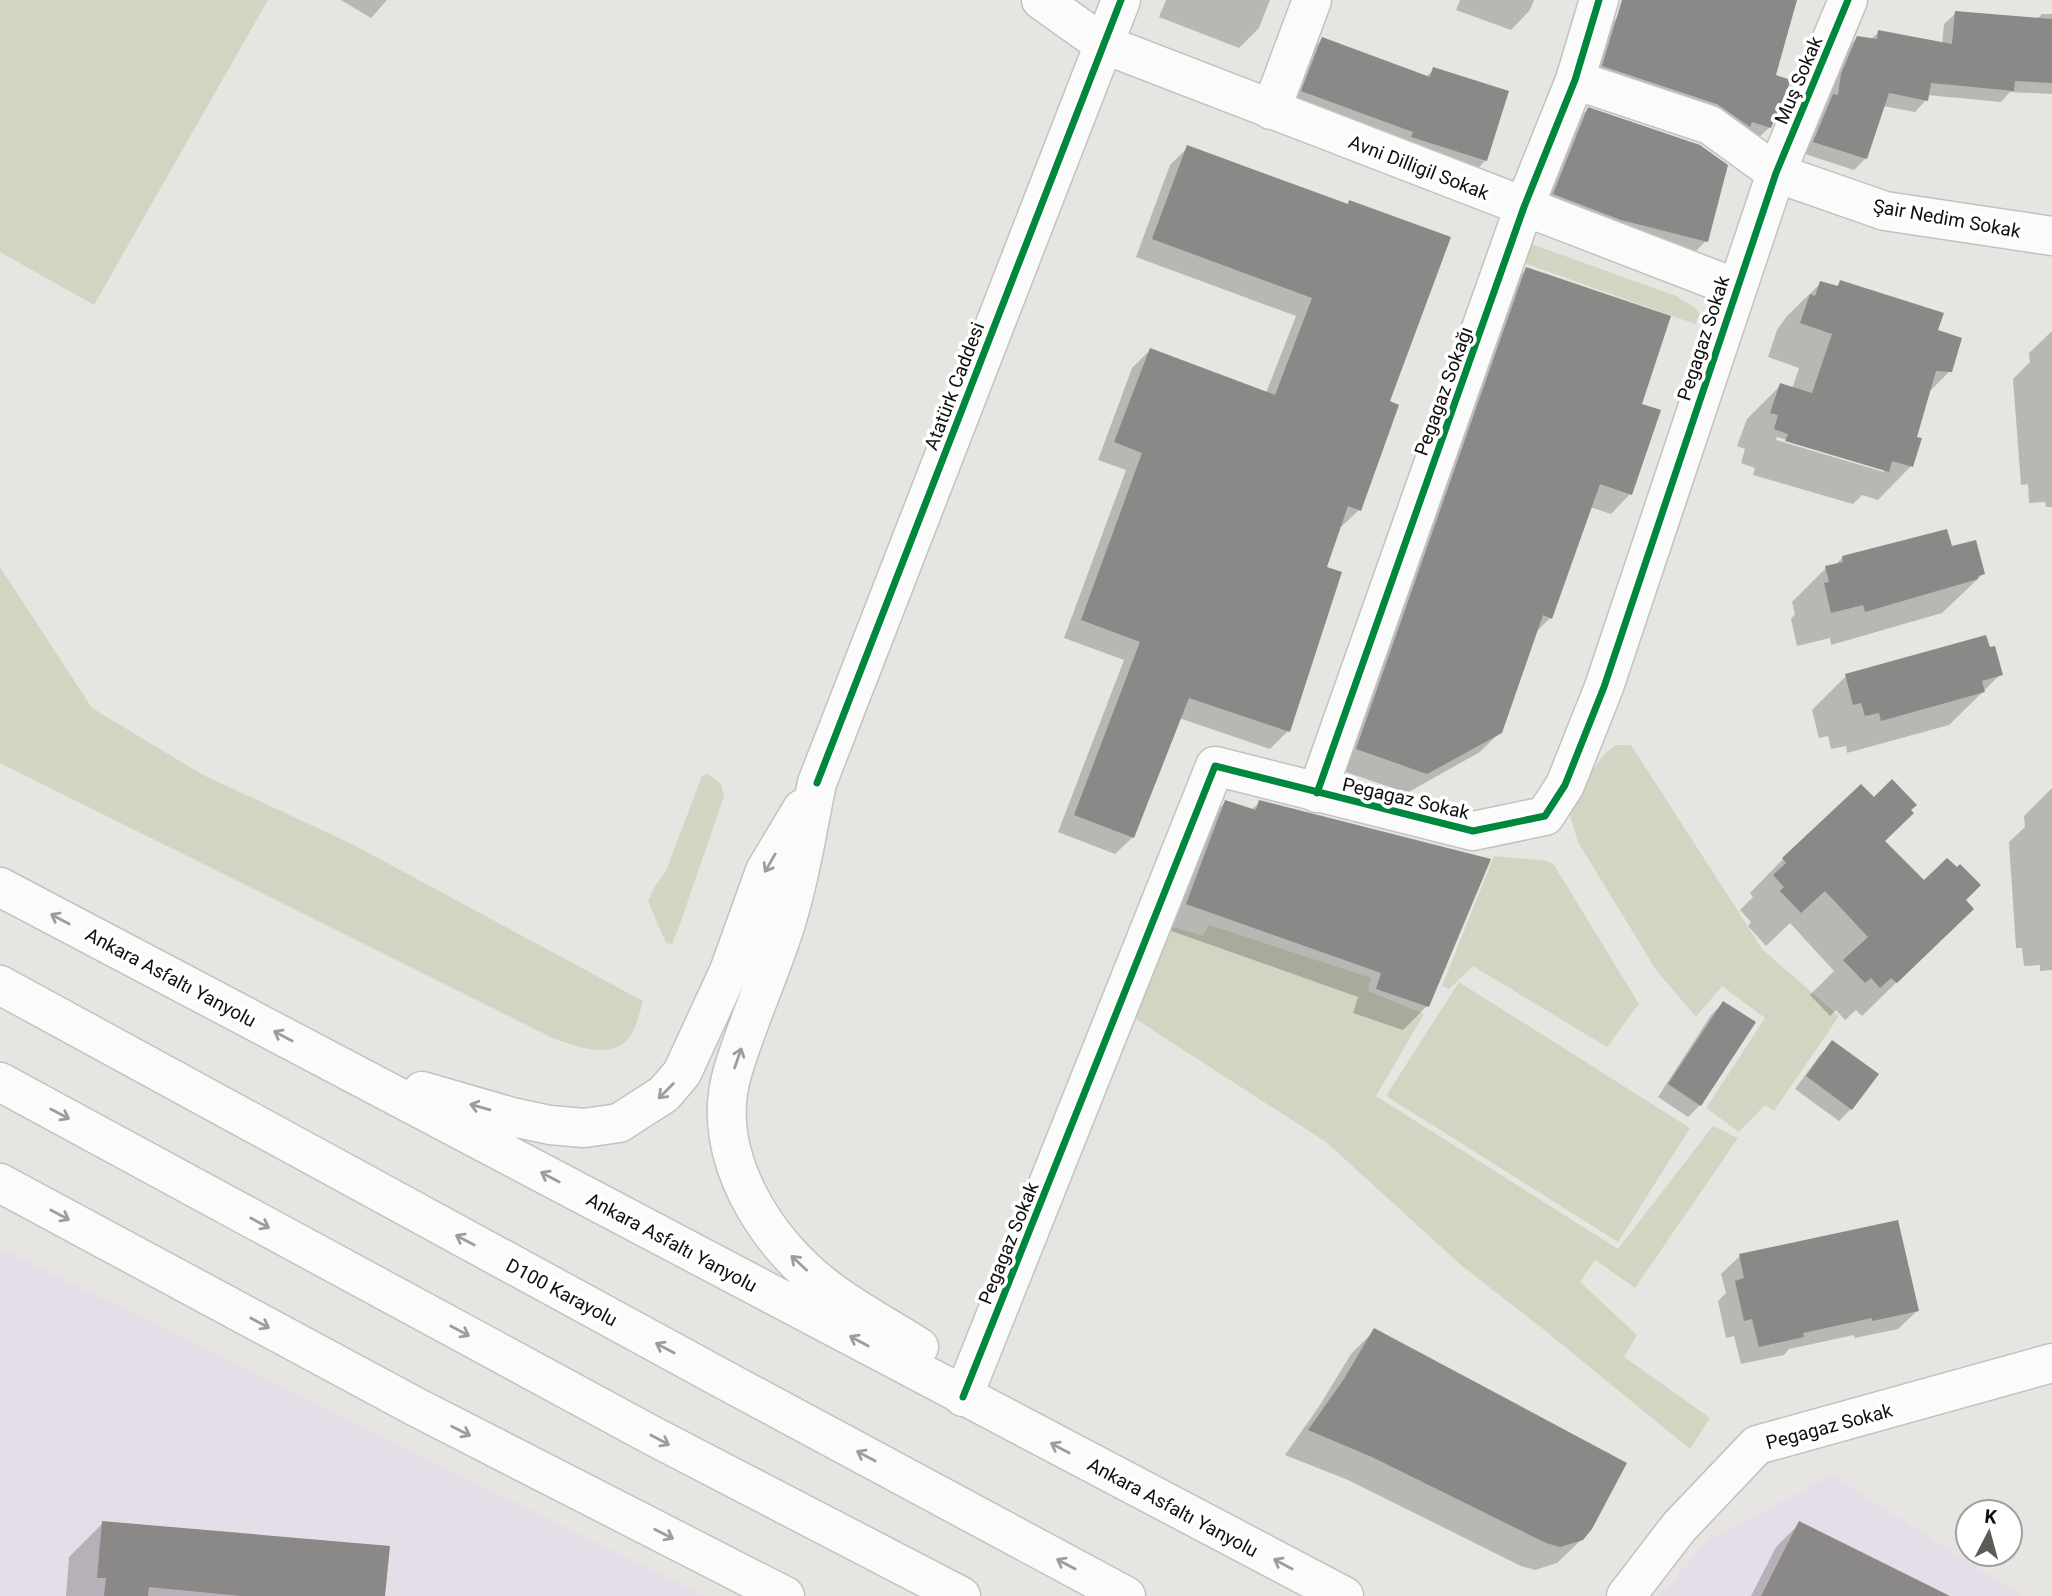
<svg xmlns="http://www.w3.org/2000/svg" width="2052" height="1596" font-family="Roboto,sans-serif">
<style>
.commercial{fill:#e5dde8}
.green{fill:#d0d6c2}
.shadow{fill:#0003;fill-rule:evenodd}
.building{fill:#8b8987}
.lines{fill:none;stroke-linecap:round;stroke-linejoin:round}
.minor-casing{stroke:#c3c2bf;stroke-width:41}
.major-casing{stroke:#c3c2bf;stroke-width:41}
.highway-casing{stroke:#c3c2bf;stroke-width:41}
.minor{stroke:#fbfbfb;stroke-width:38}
.major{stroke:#fbfbfb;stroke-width:38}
.highway{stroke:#fbfbfb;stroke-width:38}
.cycleway-casing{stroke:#fff;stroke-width:11}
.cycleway{stroke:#00873e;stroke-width:7}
.oneway{stroke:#9d9d9c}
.labels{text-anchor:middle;stroke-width:7;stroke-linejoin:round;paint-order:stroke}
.street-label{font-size:19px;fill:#11100e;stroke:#fff}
</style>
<rect width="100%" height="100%" fill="#e7e5e2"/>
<path class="commercial" d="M 0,1248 L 705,1596 L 0,1596 Z
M 1832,1475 L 2022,1596 L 1660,1596 L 1707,1541 Z"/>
<path class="green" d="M 0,0 L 268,0 L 94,305 L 0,252 Z
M 1526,242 L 1676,296 L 1694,307 L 1700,314 L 1695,324 L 1513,259 Z
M 0,567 L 92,708 L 203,775 L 352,844 L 643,1001 C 639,1014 636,1032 625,1042 C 606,1058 575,1046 555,1039 L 0,763 Z
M 1615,745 L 1631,745 L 1763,950 L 1839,1016 L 1774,1111 L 1765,1105 L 1739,1132 L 1706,1108 L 1765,1018 L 1722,986 L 1696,1017 L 1656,970 L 1578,842 L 1569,812 L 1576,792 L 1604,755 Z
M 708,774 L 721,784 L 724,796 L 680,924 L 672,944 L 666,943 L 648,901 L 655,886 L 666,871 L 702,776 Z
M 1494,856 L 1547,861 L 1554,865 L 1639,1004 L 1607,1047 L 1473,966 L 1449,989 L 1442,986 Z
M 1209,925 L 1371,978 L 1368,991 L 1424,1014 L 1376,1096 L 1618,1249 L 1713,1126 L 1738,1138 L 1635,1288 L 1595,1260 L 1580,1282 L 1637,1335 L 1624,1357 L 1710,1418 L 1690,1449 L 1543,1329 L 1462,1266 L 1326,1142 L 1134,1018 L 1170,926 L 1203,936 Z
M 1459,982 L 1690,1128 L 1618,1242 L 1386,1096 Z"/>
<path class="shadow" d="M 341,0 L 387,0 L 371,18 Z
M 1166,0 L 1270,0 L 1259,28 L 1239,48 L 1159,17 Z
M 1460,0 L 1534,0 L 1530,10 L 1511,30 L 1456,10 Z
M 1629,0 L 1796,0 L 1774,77 L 1770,127 L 1757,139 L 1591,78 L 1606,28 L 1619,16 Z
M 1956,13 L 2036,20 L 2042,14 L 2052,14 L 2052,94 L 2010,92 L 2001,102 L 1927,95 L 1926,100 L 1915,112 L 1883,106 L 1866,158 L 1854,170 L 1802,153 L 1821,108 L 1828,101 L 1830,87 L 1845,50 L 1857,38 L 1870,40 L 1879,32 L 1942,44 L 1944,24 Z
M 1322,39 L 1426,77 L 1434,69 L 1486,160 L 1474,172 L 1291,103 L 1310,51 Z
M 1588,109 L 1706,241 L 1690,257 L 1538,210 L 1572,125 Z
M 1188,147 L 1346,205 L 1350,202 L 1387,402 L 1359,510 L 1341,527 L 1339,527 L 1325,568 L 1288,731 L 1270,749 L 1179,718 L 1133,837 L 1115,854 L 1058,832 L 1124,660 L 1064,638 L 1126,470 L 1098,460 L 1132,368 L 1150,350 L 1266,393 L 1296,316 L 1136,257 L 1170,165 Z
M 1527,269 L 1640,405 L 1630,494 L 1611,514 L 1590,507 L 1550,618 L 1535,633 L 1500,732 L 1480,752 L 1407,793 L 1337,769 L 1507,288 Z
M 1841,282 L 1936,331 L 1950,371 L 1928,393 L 1915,438 L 1911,466 L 1878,500 L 1862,495 L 1853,504 L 1753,475 L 1755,468 L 1741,463 L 1745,449 L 1737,446 L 1747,419 L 1781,385 L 1792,389 L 1799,368 L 1768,357 L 1777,330 L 1787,316 L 1821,283 L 1836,287 ZM 1777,437 L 1884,468 L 1884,472 L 1776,440 Z
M 2052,331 L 2052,507 L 2046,507 L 2045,502 L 2029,503 L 2028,484 L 2021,485 L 2013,379 L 2030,362 L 2029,353 Z
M 1950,548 L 1983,574 L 1942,613 L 1831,645 L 1830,638 L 1797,646 L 1791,619 L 1795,614 L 1792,602 L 1826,568 L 1834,566 L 1843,557 Z
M 2001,674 L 1949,725 L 1847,753 L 1846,746 L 1831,749 L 1828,736 L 1819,738 L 1812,710 L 1846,676 Z
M 2052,788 L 2052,970 L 2040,971 L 2040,965 L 2024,966 L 2022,948 L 2016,948 L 2009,842 L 2025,827 L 2024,816 Z
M 1226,802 L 1251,810 L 1260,802 L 1427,1006 L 1403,1030 L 1353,1013 L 1358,997 L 1163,928 L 1202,826 Z
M 1883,841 L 1924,882 L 1963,900 L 1938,942 L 1862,1016 L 1856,1010 L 1845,1020 L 1836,1010 L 1830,1016 L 1810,995 L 1834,971 L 1790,923 L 1766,946 L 1748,926 L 1751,922 L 1740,910 L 1753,897 L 1750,893 L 1783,859 Z
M 1723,1003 L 1700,1105 L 1688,1117 L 1658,1097 L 1711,1015 Z
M 1832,1043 L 1851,1109 L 1839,1121 L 1795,1089 L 1820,1055 Z
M 1740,1256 L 1917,1311 L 1898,1329 L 1855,1338 L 1854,1335 L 1789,1349 L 1784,1355 L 1741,1364 L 1734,1336 L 1726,1338 L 1718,1301 L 1726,1293 L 1721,1274 Z
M 1375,1330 L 1582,1539 L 1557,1563 L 1535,1570 L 1521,1566 L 1348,1480 L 1285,1455 L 1320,1405 L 1351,1354 Z
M 103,1523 L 384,1596 L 66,1596 L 69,1557 Z
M 1800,1523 L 1946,1596 L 1751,1596 L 1776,1547 Z"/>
<path class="building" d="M 1622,0 L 1797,0 L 1776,75 L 1791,80 L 1771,128 L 1752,122 L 1750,127 L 1717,104 L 1602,66 Z
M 1955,11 L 2052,19 L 2052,83 L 2015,81 L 2014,91 L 1931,83 L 1928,101 L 1889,93 L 1867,159 L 1813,142 L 1833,94 L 1838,95 L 1841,74 L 1857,36 L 1877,39 L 1878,30 L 1952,44 Z
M 1322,37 L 1430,77 L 1433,67 L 1509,91 L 1487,161 L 1411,137 L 1413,132 L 1301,91 Z
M 1588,107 L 1700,145 L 1728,165 L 1708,242 L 1621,220 L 1553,194 Z
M 1187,145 L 1348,204 L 1349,200 L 1451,237 L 1390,401 L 1399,405 L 1361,511 L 1348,506 L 1327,567 L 1342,572 L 1290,732 L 1189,698 L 1134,838 L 1074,815 L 1140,642 L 1081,620 L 1142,453 L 1114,442 L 1150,348 L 1275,395 L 1312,298 L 1152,239 Z
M 1526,267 L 1671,316 L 1642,404 L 1661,410 L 1632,495 L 1600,484 L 1552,619 L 1543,615 L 1502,733 L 1427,774 L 1356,749 Z
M 1840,280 L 1944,313 L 1938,330 L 1962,338 L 1952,372 L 1936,371 L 1917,437 L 1922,438 L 1913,467 L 1892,461 L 1889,472 L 1785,441 L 1788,434 L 1774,429 L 1778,415 L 1770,413 L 1780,383 L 1812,393 L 1832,334 L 1800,323 L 1810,294 L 1815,296 L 1820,281 L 1838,286 Z
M 1947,529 L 1952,546 L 1976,540 L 1985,574 L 1978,576 L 1978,579 L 1865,612 L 1863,605 L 1831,613 L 1824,583 L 1829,582 L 1825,566 L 1843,562 L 1842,556 Z
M 1986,635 L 1990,647 L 1995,646 L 2003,675 L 1982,681 L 1985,692 L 1881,721 L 1879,713 L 1865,716 L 1861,703 L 1853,705 L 1845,674 Z
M 1892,779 L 1917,805 L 1911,810 L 1914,813 L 1885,841 L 1924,880 L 1947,858 L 1957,867 L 1960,864 L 1981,885 L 1966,900 L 1974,909 L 1897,983 L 1891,978 L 1880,988 L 1871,978 L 1865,983 L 1843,960 L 1868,937 L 1825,891 L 1801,913 L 1780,891 L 1784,887 L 1773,875 L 1786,863 L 1782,858 L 1861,784 L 1874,797 Z
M 1225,800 L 1256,810 L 1259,800 L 1491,859 L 1429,1007 L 1376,989 L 1381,973 L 1186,904 Z
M 1723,1001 L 1756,1022 L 1701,1106 L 1668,1084 Z
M 1832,1040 L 1879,1074 L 1852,1110 L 1806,1076 Z
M 1898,1220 L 1919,1311 L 1872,1321 L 1872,1318 L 1803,1333 L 1804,1337 L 1759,1347 L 1752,1319 L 1744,1321 L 1735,1281 L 1744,1278 L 1739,1254 Z
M 1374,1328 L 1627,1463 L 1592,1529 L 1583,1540 L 1560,1547 L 1546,1543 L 1372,1457 L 1308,1430 L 1344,1379 Z
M 102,1521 L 390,1546 L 385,1596 L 241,1596 L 149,1587 L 148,1596 L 104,1596 L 106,1578 L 97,1578 Z
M 1799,1521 L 1950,1596 L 1761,1596 Z"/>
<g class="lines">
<g class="minor-casing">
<path id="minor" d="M 1041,0 L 1103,44 L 1736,288
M 1575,80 L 1710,125 L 1776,173 L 1885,211 L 2052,236
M 1271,110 L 1312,0
M 817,783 L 1121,0
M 1317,793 L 1524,207 L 1575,80 L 1599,0
M 963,1397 L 1215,766 L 1473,831 L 1545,816 L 1565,785 L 1604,687 L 1776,173 L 1848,0
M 1626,1596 L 1679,1527 L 1757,1445 L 2052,1363"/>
</g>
<g class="major-casing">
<path id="major" d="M 817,783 C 809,821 803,861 793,898 C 778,958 749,1015 732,1074 C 709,1155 766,1244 829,1290 C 857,1311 889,1328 919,1347
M 0,887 L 1344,1596
M 422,1091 L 512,1117 L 550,1125 L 584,1128 L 619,1123 L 664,1094 L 682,1073 L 729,971 L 765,871 L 802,809
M 0,1183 L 416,1407 L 785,1596"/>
</g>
<g class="highway-casing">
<path id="highway" d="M 0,985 L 719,1377 L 1126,1596
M 0,1082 L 653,1436 L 961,1596"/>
</g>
<use href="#minor" class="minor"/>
<use href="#major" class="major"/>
<use href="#highway" class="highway"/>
<g class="cycleway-casing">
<path id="cycleway" d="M 817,783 L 1121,0
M 1317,793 L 1524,207 L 1575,80 L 1599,0
M 963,1397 L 1215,766 L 1473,831 L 1545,816 L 1565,785 L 1604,687 L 1776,173 L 1848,0"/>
</g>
<use href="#cycleway" class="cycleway"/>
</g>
<defs><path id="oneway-shaft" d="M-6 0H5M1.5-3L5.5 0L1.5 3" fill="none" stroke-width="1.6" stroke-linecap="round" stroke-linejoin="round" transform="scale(1.75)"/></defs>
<g class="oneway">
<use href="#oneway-shaft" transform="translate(770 863) rotate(120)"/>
<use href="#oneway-shaft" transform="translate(60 919) rotate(-152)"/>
<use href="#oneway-shaft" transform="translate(283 1036) rotate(-152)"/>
<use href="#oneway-shaft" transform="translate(738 1058) rotate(-71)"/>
<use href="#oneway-shaft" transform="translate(666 1091) rotate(135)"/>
<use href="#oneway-shaft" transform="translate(480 1107) rotate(-164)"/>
<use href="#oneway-shaft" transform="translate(60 1114) rotate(28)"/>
<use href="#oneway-shaft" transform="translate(550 1177) rotate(-152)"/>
<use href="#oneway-shaft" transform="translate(60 1215) rotate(28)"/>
<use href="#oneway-shaft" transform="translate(260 1223) rotate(28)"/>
<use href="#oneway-shaft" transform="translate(465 1240) rotate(-152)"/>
<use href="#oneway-shaft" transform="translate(799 1263) rotate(-137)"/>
<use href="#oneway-shaft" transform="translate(260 1323) rotate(28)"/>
<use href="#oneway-shaft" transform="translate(460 1331) rotate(28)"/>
<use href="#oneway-shaft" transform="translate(859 1341) rotate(-152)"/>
<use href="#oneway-shaft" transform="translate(665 1348) rotate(-152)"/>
<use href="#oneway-shaft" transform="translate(461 1431) rotate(27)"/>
<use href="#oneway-shaft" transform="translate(660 1440) rotate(28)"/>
<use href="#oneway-shaft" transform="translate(1060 1448) rotate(-152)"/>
<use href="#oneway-shaft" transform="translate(866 1456) rotate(-152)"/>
<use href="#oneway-shaft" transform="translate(664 1534) rotate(27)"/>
<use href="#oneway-shaft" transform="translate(1066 1564) rotate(-152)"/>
<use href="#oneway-shaft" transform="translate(1283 1564) rotate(-152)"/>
</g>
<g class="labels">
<g class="street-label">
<text transform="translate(1798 80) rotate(-67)" y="7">Muş Sokak</text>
<text transform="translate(1419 167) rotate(21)" y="7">Avni Dilligil Sokak</text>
<text transform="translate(1947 218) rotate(10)" y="7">Şair Nedim Sokak</text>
<text transform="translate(1703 338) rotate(-72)" y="7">Pegagaz Sokak</text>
<text transform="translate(954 386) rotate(-69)" y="7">Atatürk Caddesi</text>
<text transform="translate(1443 391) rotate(-70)" y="7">Pegagaz Sokağı</text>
<text transform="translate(1406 798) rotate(13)" y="7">Pegagaz Sokak</text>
<text transform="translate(171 977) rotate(28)" y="7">Ankara Asfaltı Yanyolu</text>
<text transform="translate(672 1242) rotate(28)" y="7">Ankara Asfaltı Yanyolu</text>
<text transform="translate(1008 1243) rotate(-68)" y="7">Pegagaz Sokak</text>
<text transform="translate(562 1292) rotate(28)" y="7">D100 Karayolu</text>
<text transform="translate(1829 1426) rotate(-15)" y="7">Pegagaz Sokak</text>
<text transform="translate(1173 1507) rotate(28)" y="7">Ankara Asfaltı Yanyolu</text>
</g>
</g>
<g transform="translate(1989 1533) rotate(6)"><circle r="33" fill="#ffffff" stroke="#a09f9f" stroke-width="2"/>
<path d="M0-5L12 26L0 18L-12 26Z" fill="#5c5b58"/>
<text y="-10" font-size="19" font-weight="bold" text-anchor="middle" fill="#11100e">K</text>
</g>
</svg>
